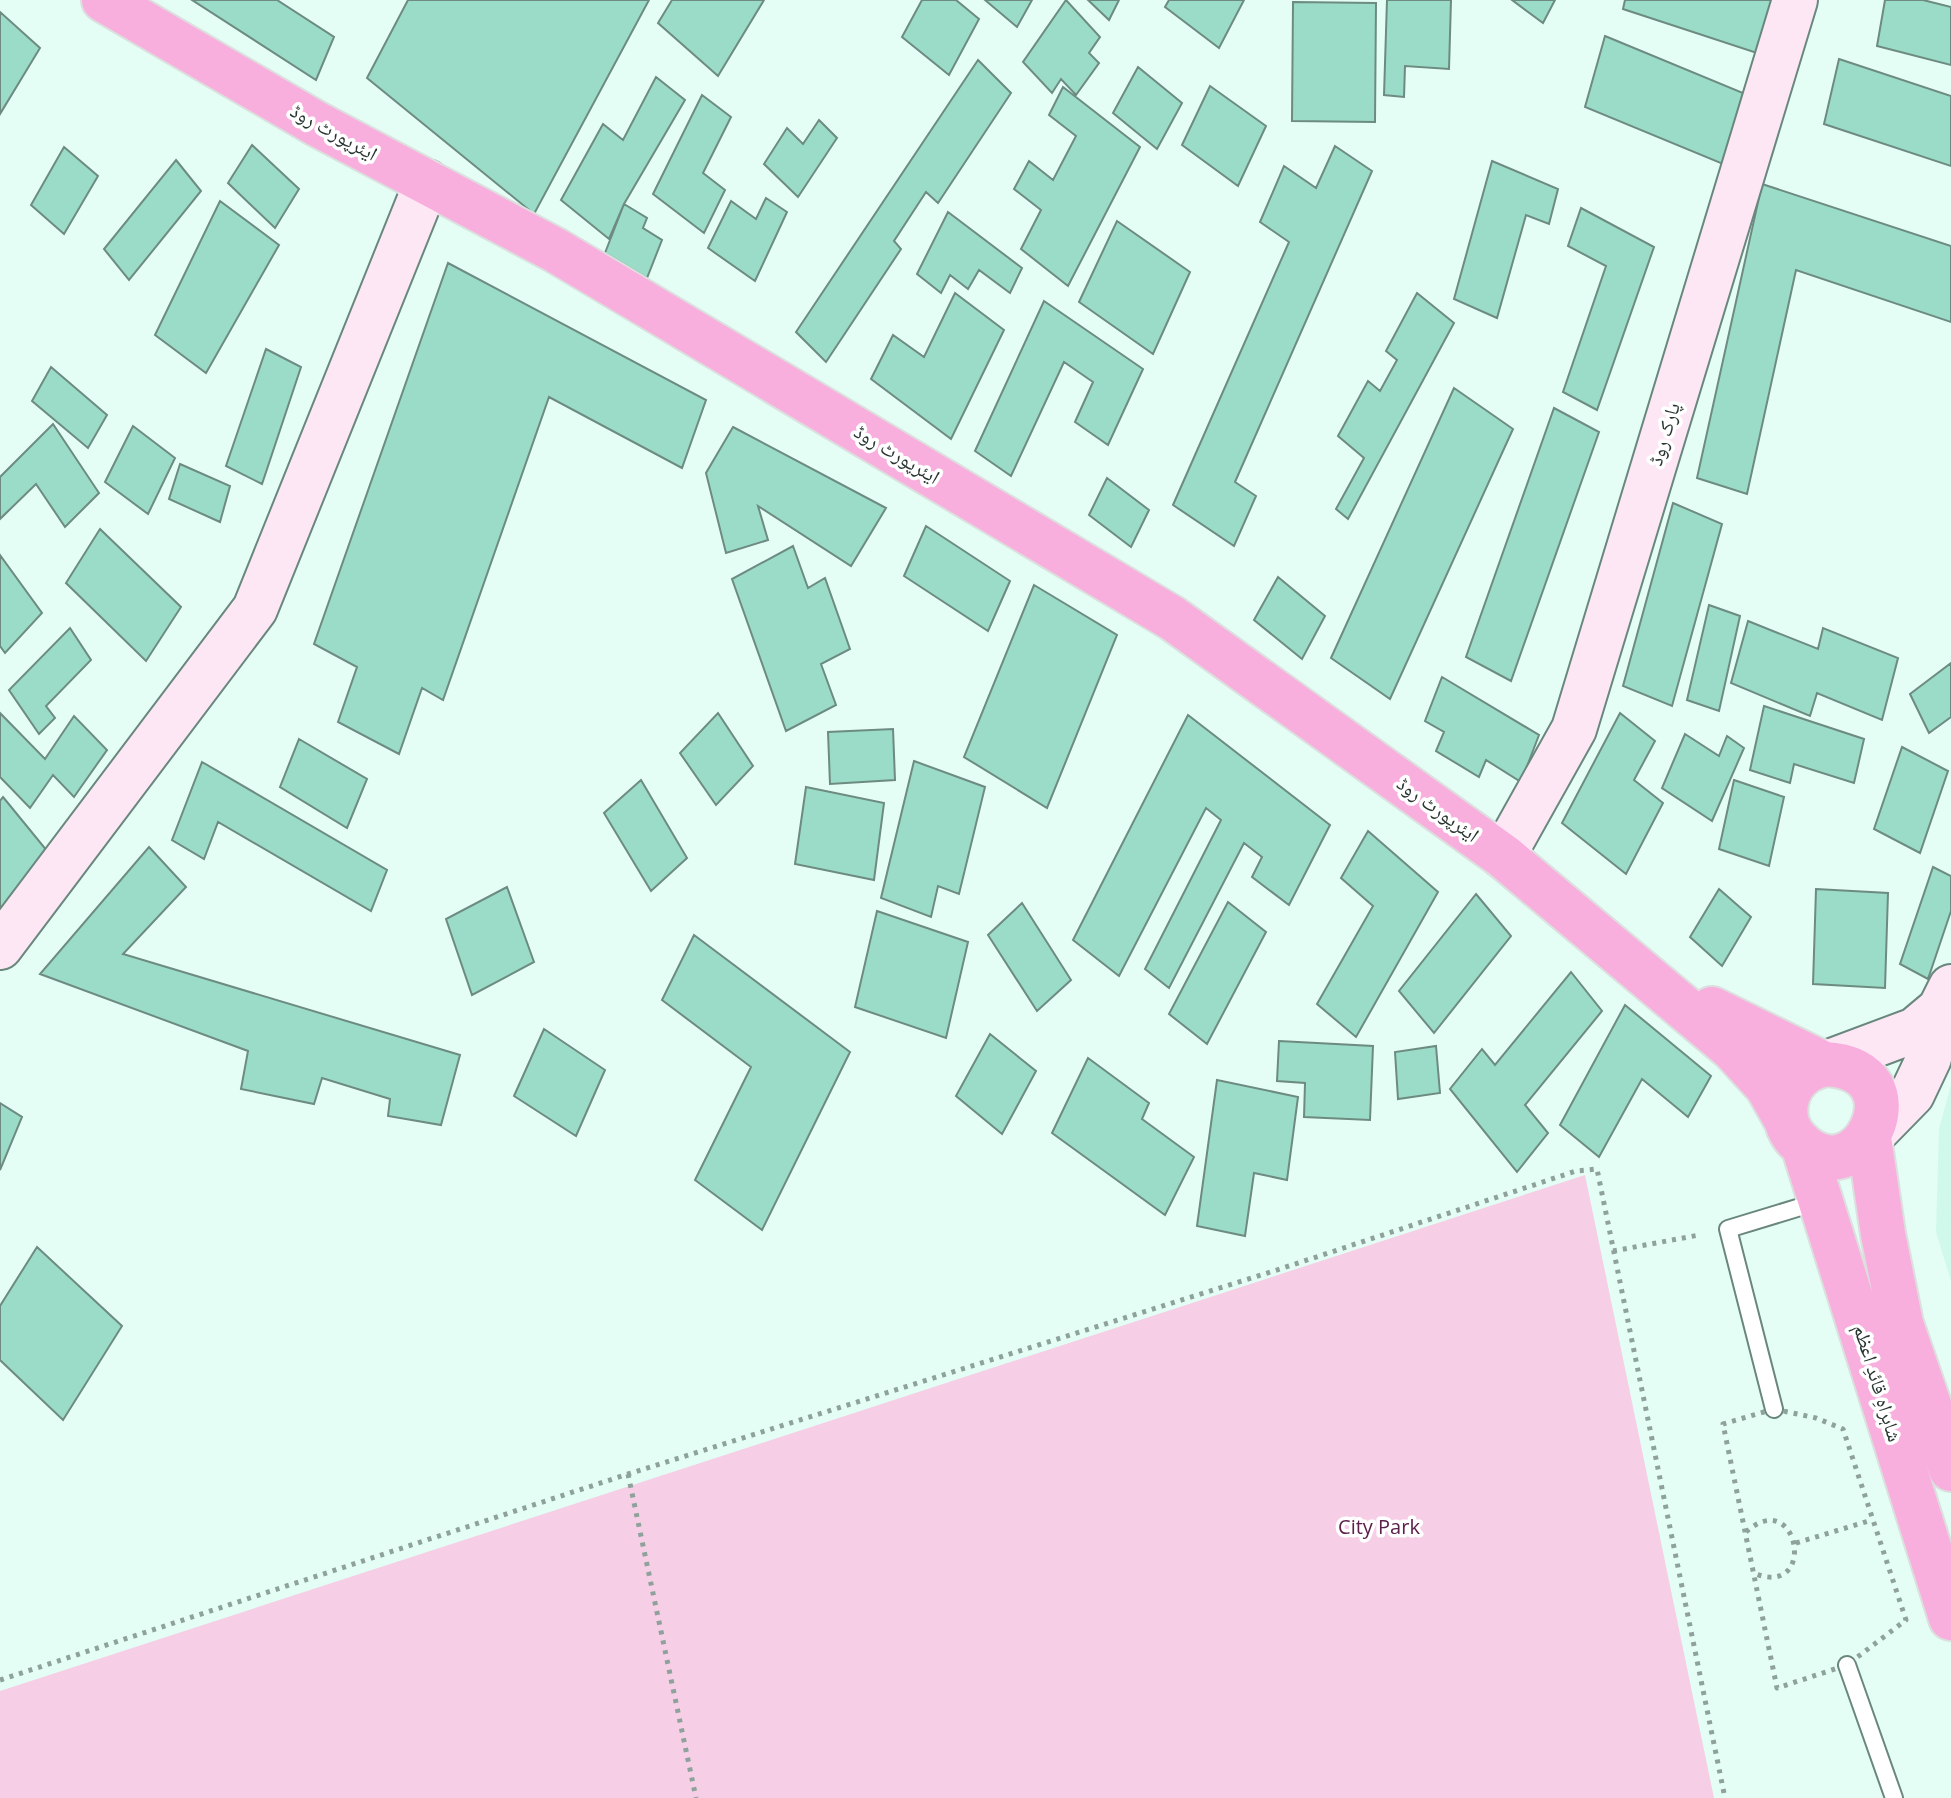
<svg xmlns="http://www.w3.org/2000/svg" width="1951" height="1798" font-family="'Open Sans','Noto Naskh Arabic',sans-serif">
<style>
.built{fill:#d0f9eb}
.green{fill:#f6cfe6}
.building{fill:#9adcc7;stroke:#6d8b81;stroke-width:2}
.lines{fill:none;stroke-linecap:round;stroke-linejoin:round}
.lane-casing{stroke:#6a877e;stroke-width:20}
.secondary-casing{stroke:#6a877e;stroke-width:48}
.highway-casing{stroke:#dcdfde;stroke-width:48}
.path{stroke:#8ea29b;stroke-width:5;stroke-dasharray:4 6;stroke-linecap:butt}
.lane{stroke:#fff;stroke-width:16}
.secondary{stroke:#fde7f5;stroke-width:44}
.highway{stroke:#f8afdd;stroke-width:44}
.labels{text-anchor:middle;stroke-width:7;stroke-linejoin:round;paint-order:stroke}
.street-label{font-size:20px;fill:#273430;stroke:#fff}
.park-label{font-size:20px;fill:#5d204a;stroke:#fff}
</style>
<rect width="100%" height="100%" fill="#e4fef5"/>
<path class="built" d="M 1951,1085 L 1951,1281 L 1936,1232 L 1939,1129 Z"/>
<path class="green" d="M 1585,1175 L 1714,1798 L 0,1798 L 0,1691 Z"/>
<path class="building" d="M 192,0 L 277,0 L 334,37 L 316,80 Z
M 408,0 L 649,0 L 534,214 L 367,78 Z
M 672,0 L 764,0 L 718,76 L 658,23 Z
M 922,0 L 956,0 L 979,19 L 949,75 L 902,37 Z
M 985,0 L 1032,0 L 1017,27 Z
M 1066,0 L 1100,37 L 1089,53 L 1099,63 L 1076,95 L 1061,79 L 1052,93 L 1023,62 Z
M 1088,0 L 1119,0 L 1109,20 Z
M 1169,0 L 1244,0 L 1219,48 L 1165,7 Z
M 1387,0 L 1451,0 L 1449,69 L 1405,66 L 1404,97 L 1384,95 Z
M 1512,0 L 1555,0 L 1543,23 Z
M 1625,0 L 1775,0 L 1763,55 L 1623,9 Z
M 1885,0 L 1923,0 L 1951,7 L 1951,65 L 1877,46 Z
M 1293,2 L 1376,3 L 1375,122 L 1292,121 Z
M 0,12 L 40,48 L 0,114 Z
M 1605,36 L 1743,93 L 1723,164 L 1585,107 Z
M 1839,59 L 1951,96 L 1951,166 L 1824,124 Z
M 978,60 L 1011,93 L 938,203 L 926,192 L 894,241 L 901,249 L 826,362 L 796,332 Z
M 1138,67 L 1182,103 L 1157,149 L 1113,113 Z
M 656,77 L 685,100 L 624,204 L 609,239 L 561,200 L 603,124 L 623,140 Z
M 1210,86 L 1266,126 L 1238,186 L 1182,145 Z
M 1063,87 L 1140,147 L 1068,286 L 1021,249 L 1041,210 L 1014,189 L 1029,161 L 1053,180 L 1076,136 L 1049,115 Z
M 702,95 L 731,117 L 703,173 L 725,190 L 704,233 L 653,194 Z
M 819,120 L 837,138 L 798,197 L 764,164 L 787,128 L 803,144 Z
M 252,145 L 299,189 L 275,228 L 228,183 Z
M 1335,146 L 1372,171 L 1235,482 L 1256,496 L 1234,546 L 1173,505 L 1289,242 L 1260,222 L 1284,166 L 1316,188 Z
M 64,147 L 98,176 L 64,234 L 31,205 Z
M 176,160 L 201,191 L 129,280 L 104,249 Z
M 1492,161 L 1558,189 L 1549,224 L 1526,215 L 1497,318 L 1454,299 Z
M 1762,184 L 1951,246 L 1951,322 L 1796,270 L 1747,494 L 1697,478 Z
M 766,198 L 787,212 L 755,281 L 708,248 L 731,201 L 756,219 Z
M 220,201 L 279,245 L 206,373 L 155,335 Z
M 624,204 L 647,218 L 643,228 L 662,240 L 647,278 L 605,253 Z
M 1581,208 L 1654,247 L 1597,410 L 1563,392 L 1606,266 L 1568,246 Z
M 948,212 L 1022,268 L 1010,293 L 979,270 L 968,289 L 950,275 L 941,293 L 917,274 Z
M 1117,221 L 1190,272 L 1153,354 L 1079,302 Z
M 448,263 L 706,400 L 682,468 L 549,397 L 443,700 L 422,688 L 399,754 L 338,722 L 357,667 L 314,644 Z
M 955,293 L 1004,330 L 951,439 L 871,379 L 893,335 L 924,357 Z
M 1417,293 L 1454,323 L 1348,519 L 1336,509 L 1364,458 L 1338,436 L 1368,381 L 1380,391 L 1397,360 L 1386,351 Z
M 1044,301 L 1143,369 L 1108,445 L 1075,422 L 1093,382 L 1064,362 L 1011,476 L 975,451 Z
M 266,349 L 301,367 L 262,484 L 226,466 Z
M 51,367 L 107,415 L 88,448 L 32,401 Z
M 1454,388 L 1513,429 L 1390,699 L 1331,658 Z
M 1554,408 L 1599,432 L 1511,681 L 1466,657 Z
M 53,424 L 99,493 L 65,527 L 36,484 L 0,519 L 0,477 Z
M 133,426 L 175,458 L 148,514 L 105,482 Z
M 733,427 L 886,508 L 851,566 L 758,506 L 768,540 L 726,553 L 706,473 Z
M 180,464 L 230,486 L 220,522 L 169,499 Z
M 1107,478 L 1149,510 L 1131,547 L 1089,515 Z
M 1673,503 L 1722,524 L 1672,706 L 1623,686 Z
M 926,526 L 1010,581 L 988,631 L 904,576 Z
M 100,529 L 181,607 L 146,661 L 66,583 Z
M 793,546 L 808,588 L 825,578 L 850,649 L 821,664 L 836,705 L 786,731 L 732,579 Z
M 0,555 L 42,613 L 5,653 L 0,646 Z
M 1278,577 L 1325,616 L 1302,659 L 1254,620 Z
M 1034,585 L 1117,635 L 1047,808 L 964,757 Z
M 1709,605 L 1740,616 L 1719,711 L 1687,700 Z
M 1748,621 L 1818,649 L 1823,628 L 1898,658 L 1882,720 L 1817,693 L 1810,716 L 1731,683 Z
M 70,628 L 91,660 L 46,706 L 55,718 L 39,734 L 9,690 Z
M 1951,663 L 1951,717 L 1929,733 L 1910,694 Z
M 1442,677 L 1539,735 L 1521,782 L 1486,760 L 1479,777 L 1436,751 L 1444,732 L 1425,721 Z
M 1764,706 L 1864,739 L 1854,783 L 1794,764 L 1790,783 L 1750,770 Z
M 0,713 L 45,759 L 74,716 L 107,750 L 74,797 L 53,775 L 30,808 L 0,777 Z
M 718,713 L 753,766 L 716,805 L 680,753 Z
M 1620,713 L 1655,741 L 1634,780 L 1663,803 L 1626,874 L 1562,823 Z
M 1188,715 L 1330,825 L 1289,905 L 1252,877 L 1262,857 L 1244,843 L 1169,988 L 1145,969 L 1221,820 L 1206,808 L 1119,976 L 1073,940 Z
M 893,729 L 895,780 L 830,784 L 828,732 Z
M 1685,734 L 1719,756 L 1727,736 L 1744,748 L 1712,821 L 1662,788 Z
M 299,739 L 367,779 L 347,828 L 280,787 Z
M 1902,747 L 1948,771 L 1920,853 L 1874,829 Z
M 914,761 L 985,787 L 959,894 L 938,886 L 931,917 L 881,898 Z
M 202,762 L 387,870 L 371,911 L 218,822 L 204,859 L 172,840 Z
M 641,780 L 687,858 L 651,891 L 604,813 Z
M 1734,780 L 1784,797 L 1769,866 L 1719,849 Z
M 806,787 L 884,803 L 874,880 L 795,864 Z
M 3,797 L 48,852 L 0,912 L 0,801 Z
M 1368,831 L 1438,892 L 1356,1037 L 1317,1004 L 1373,906 L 1341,878 Z
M 149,847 L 186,887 L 123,954 L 460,1055 L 441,1125 L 388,1116 L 390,1099 L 322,1078 L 314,1104 L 241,1089 L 248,1051 L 40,974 Z
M 1933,867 L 1951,876 L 1951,911 L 1928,979 L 1900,964 Z
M 507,887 L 534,962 L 472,995 L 446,919 Z
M 1719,889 L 1751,917 L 1722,966 L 1690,937 Z
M 1816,889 L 1888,893 L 1885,988 L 1813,984 Z
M 1476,894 L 1511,936 L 1434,1033 L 1399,991 Z
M 1228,902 L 1266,932 L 1207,1044 L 1169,1014 Z
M 1022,903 L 1071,980 L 1037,1011 L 988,935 Z
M 877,911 L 968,942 L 946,1038 L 855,1007 Z
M 694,935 L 850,1052 L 762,1230 L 695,1180 L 751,1067 L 662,1000 Z
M 1571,972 L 1602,1011 L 1525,1105 L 1548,1133 L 1517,1172 L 1450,1089 L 1482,1049 L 1495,1065 Z
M 1625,1005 L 1711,1076 L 1688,1117 L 1642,1079 L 1599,1157 L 1560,1125 Z
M 544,1029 L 605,1070 L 576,1136 L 514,1096 Z
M 990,1034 L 1036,1071 L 1002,1134 L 956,1096 Z
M 1279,1041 L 1373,1046 L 1370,1120 L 1304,1117 L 1305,1083 L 1277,1081 Z
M 1436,1046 L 1440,1093 L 1398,1099 L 1395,1052 Z
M 1088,1058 L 1149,1103 L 1142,1119 L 1194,1157 L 1165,1215 L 1052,1133 Z
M 1217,1080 L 1298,1097 L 1287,1180 L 1254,1173 L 1245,1236 L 1197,1226 Z
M 0,1103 L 22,1117 L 0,1170 Z
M 37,1247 L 122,1326 L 63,1420 L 0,1360 L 0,1306 Z"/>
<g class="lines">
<g class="lane-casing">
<path id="lane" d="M 1774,1409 L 1728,1229 L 1820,1201
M 1847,1665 L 1894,1798"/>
</g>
<g class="secondary-casing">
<path id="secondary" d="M 1503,856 L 1574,729 L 1795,0
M 0,947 L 255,609 L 427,182
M 1824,1064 L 1915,1030 L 1940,1009
M 1869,1138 L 1912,1094 L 1929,1058 L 1940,1009 L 1951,987"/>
</g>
<g class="highway-casing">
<path id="highway" d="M 104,0 L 317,124 L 555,250 L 1172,618 L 1503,856 L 1733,1049 L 1767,1086 L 1785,1118
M 1712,1009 L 1824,1064 C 1927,1068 1858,1205 1797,1140 C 1778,1120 1783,1086 1807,1071 C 1812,1068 1819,1066 1824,1064
M 1869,1138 L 1883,1234 L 1901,1324 L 1951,1469
M 1804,1148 L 1951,1618"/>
</g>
<path class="path" d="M 1613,1251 L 1699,1235
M 1774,1409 L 1816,1418 L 1843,1429 L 1906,1620 L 1847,1665 L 1777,1688 L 1723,1424 Z
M 628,1474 L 696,1798
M 1746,1532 C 1798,1485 1818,1597 1756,1574
M 1796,1543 L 1872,1520
M 0,1680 L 628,1474 L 1283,1268 L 1576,1171 L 1597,1169 L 1725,1798"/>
<use href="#lane" class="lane"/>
<use href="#secondary" class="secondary"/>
<use href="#highway" class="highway"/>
</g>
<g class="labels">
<g class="street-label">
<text transform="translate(334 132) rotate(29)" y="7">ایئرپورٹ روڈ</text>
<text transform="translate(1664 434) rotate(-73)" y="7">پارک روڈ</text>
<text transform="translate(897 454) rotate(31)" y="7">ایئرپورٹ روڈ</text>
<text transform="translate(1438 809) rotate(36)" y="7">ایئرپورٹ روڈ</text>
<text transform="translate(1878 1383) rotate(73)" y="7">شاہراہِ قائدِ اعظم</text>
</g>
<g class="park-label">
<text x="1379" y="1534">City Park</text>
</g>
</g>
</svg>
